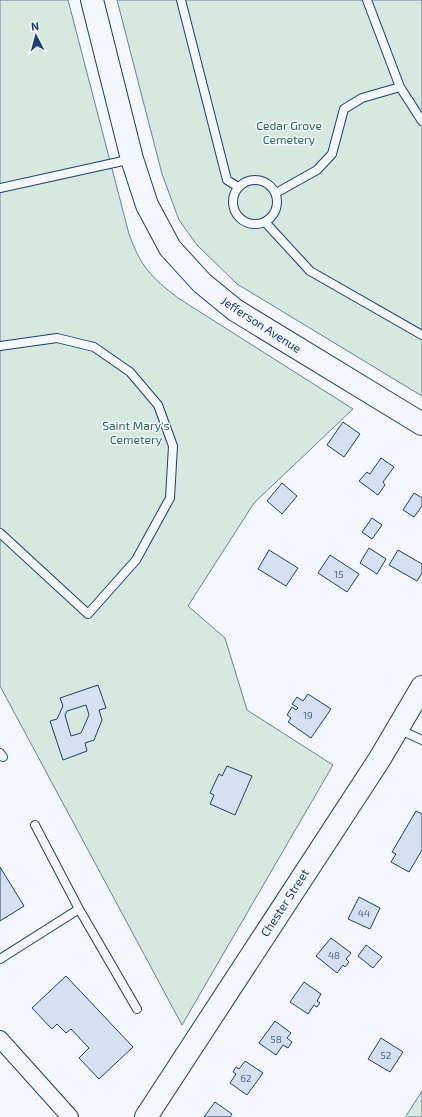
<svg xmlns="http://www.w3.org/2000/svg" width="422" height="1117" font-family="'Exo 2',sans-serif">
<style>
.green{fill:#d7e8df;stroke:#687fa3}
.building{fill:#d5e0f0;stroke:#1d3f73;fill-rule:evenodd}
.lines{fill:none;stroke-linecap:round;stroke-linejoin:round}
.lane-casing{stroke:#1d3f73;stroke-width:10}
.street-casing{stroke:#1d3f73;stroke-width:18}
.secondary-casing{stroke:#1d3f73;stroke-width:24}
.lane{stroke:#f4f7fb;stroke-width:8}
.street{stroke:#f4f7fb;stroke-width:16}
.secondary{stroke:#f4f7fb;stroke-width:22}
.labels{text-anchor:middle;stroke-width:3;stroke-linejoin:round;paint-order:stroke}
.number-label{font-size:10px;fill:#4b6792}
.park-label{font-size:12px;fill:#2c6c60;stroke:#f4f7fb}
.street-label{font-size:12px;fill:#1d3f73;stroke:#f4f7fb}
</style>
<rect width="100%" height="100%" fill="#f4f7fb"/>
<path class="green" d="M 0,0 L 68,0 L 129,234 C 141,267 150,276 178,298 L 353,409 L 254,503 L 188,606 L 225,638 L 247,710 L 333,765 L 182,1025 L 0,686 Z
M 117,0 L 422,0 L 422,396 L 237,284 L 197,245 L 179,220 L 162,174 Z
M 422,1091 L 422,1117 L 407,1117 L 406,1116 Z"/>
<path class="building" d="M 343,422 L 360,434 L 344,457 L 327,445 Z
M 381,458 L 394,467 L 383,482 L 385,485 L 378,495 L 359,481 L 367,472 L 370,474 Z
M 282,483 L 297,496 L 282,514 L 267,501 Z
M 414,493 L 422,498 L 422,506 L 414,517 L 403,510 Z
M 372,518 L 382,525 L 372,539 L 362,532 Z
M 369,548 L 386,559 L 377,574 L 360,563 Z
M 269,550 L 298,568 L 286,586 L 258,569 Z
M 398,550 L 422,564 L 422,573 L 417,581 L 389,565 Z
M 330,555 L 359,574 L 347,592 L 318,573 Z
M 98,685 L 106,708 L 99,710 L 102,720 L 94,740 L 85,743 L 87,751 L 63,760 L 50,721 L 57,719 L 63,706 L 60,698 ZM 86,705 L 89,715 L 81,733 L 71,736 L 65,715 L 67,711 Z
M 308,694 L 331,709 L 311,738 L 288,722 L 291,718 L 287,715 L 292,707 L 296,710 L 298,708 L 292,704 L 297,697 L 303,701 Z
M 227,766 L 252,776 L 235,815 L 210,804 L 214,795 L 210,793 L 219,774 L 222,776 Z
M 416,811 L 422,814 L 422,850 L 409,872 L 391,862 L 396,854 L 392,852 Z
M 0,867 L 24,906 L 0,921 Z
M 359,897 L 380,908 L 370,929 L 348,919 Z
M 331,938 L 351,953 L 346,959 L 349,962 L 345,967 L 343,965 L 337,973 L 316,956 Z
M 366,945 L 382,957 L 373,968 L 358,956 Z
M 66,976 L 133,1047 L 99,1079 L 79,1058 L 89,1048 L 71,1029 L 66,1033 L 57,1024 L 52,1029 L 32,1008 Z
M 304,982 L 321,994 L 317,1001 L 320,1003 L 317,1007 L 314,1005 L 308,1014 L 290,1002 Z
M 275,1021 L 291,1033 L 287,1038 L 292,1042 L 288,1048 L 283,1045 L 276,1055 L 259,1043 Z
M 381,1038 L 403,1052 L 390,1072 L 368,1059 Z
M 245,1061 L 263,1073 L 247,1095 L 230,1083 L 236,1074 L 233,1072 L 236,1067 L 239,1069 Z
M 215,1102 L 232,1114 L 230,1117 L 204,1117 Z"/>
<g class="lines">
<g class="lane-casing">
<path id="lane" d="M 181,0 L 227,180 L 238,187
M 367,0 L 400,87
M233 202a22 22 0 1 1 44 0a22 22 0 1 1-44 0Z
M 0,188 L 132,159
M 276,193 L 317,170 L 332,154 L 344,109 L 362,98 L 400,87 L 422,121
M 265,222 L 310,271 L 422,335
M 0,346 L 57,338 L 94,347 L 130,372 L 158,405 L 173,446 L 170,498 L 136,560 L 88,614 L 0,533
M 398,729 L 422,740
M 0,753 L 3,757
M 79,909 L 137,1009
M 0,959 L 79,909 L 35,825"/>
</g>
<g class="street-casing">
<path id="street" d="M 0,1039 L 70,1117"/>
</g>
<g class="secondary-casing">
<path id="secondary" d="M 92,0 L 132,159 L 147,205 L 170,248 L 202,283 L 235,310 L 422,424
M 146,1117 L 379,760 L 422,687"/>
</g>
<use href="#lane" class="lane"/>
<use href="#street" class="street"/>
<use href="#secondary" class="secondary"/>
</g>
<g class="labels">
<g class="number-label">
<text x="339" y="578">15</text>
<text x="308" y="719">19</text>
<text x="364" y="917">44</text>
<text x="334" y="959">48</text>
<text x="276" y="1043">58</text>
<text x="386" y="1059">52</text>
<text x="246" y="1082">62</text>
</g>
<g class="park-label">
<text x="289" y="130">Cedar Grove<tspan x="289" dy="14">Cemetery</tspan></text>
<text x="136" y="430">Saint Mary's<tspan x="136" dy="14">Cemetery</tspan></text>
</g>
<g class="street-label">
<text transform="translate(261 325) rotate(33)" y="4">Jefferson Avenue</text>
<text transform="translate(285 903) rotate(-57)" y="4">Chester Street</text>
</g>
</g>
<g transform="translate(36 36) rotate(354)" stroke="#f4f7fb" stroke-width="3" paint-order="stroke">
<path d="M0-3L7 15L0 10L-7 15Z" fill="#1d3f73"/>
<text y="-6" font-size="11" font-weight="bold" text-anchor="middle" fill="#1d3f73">N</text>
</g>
</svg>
